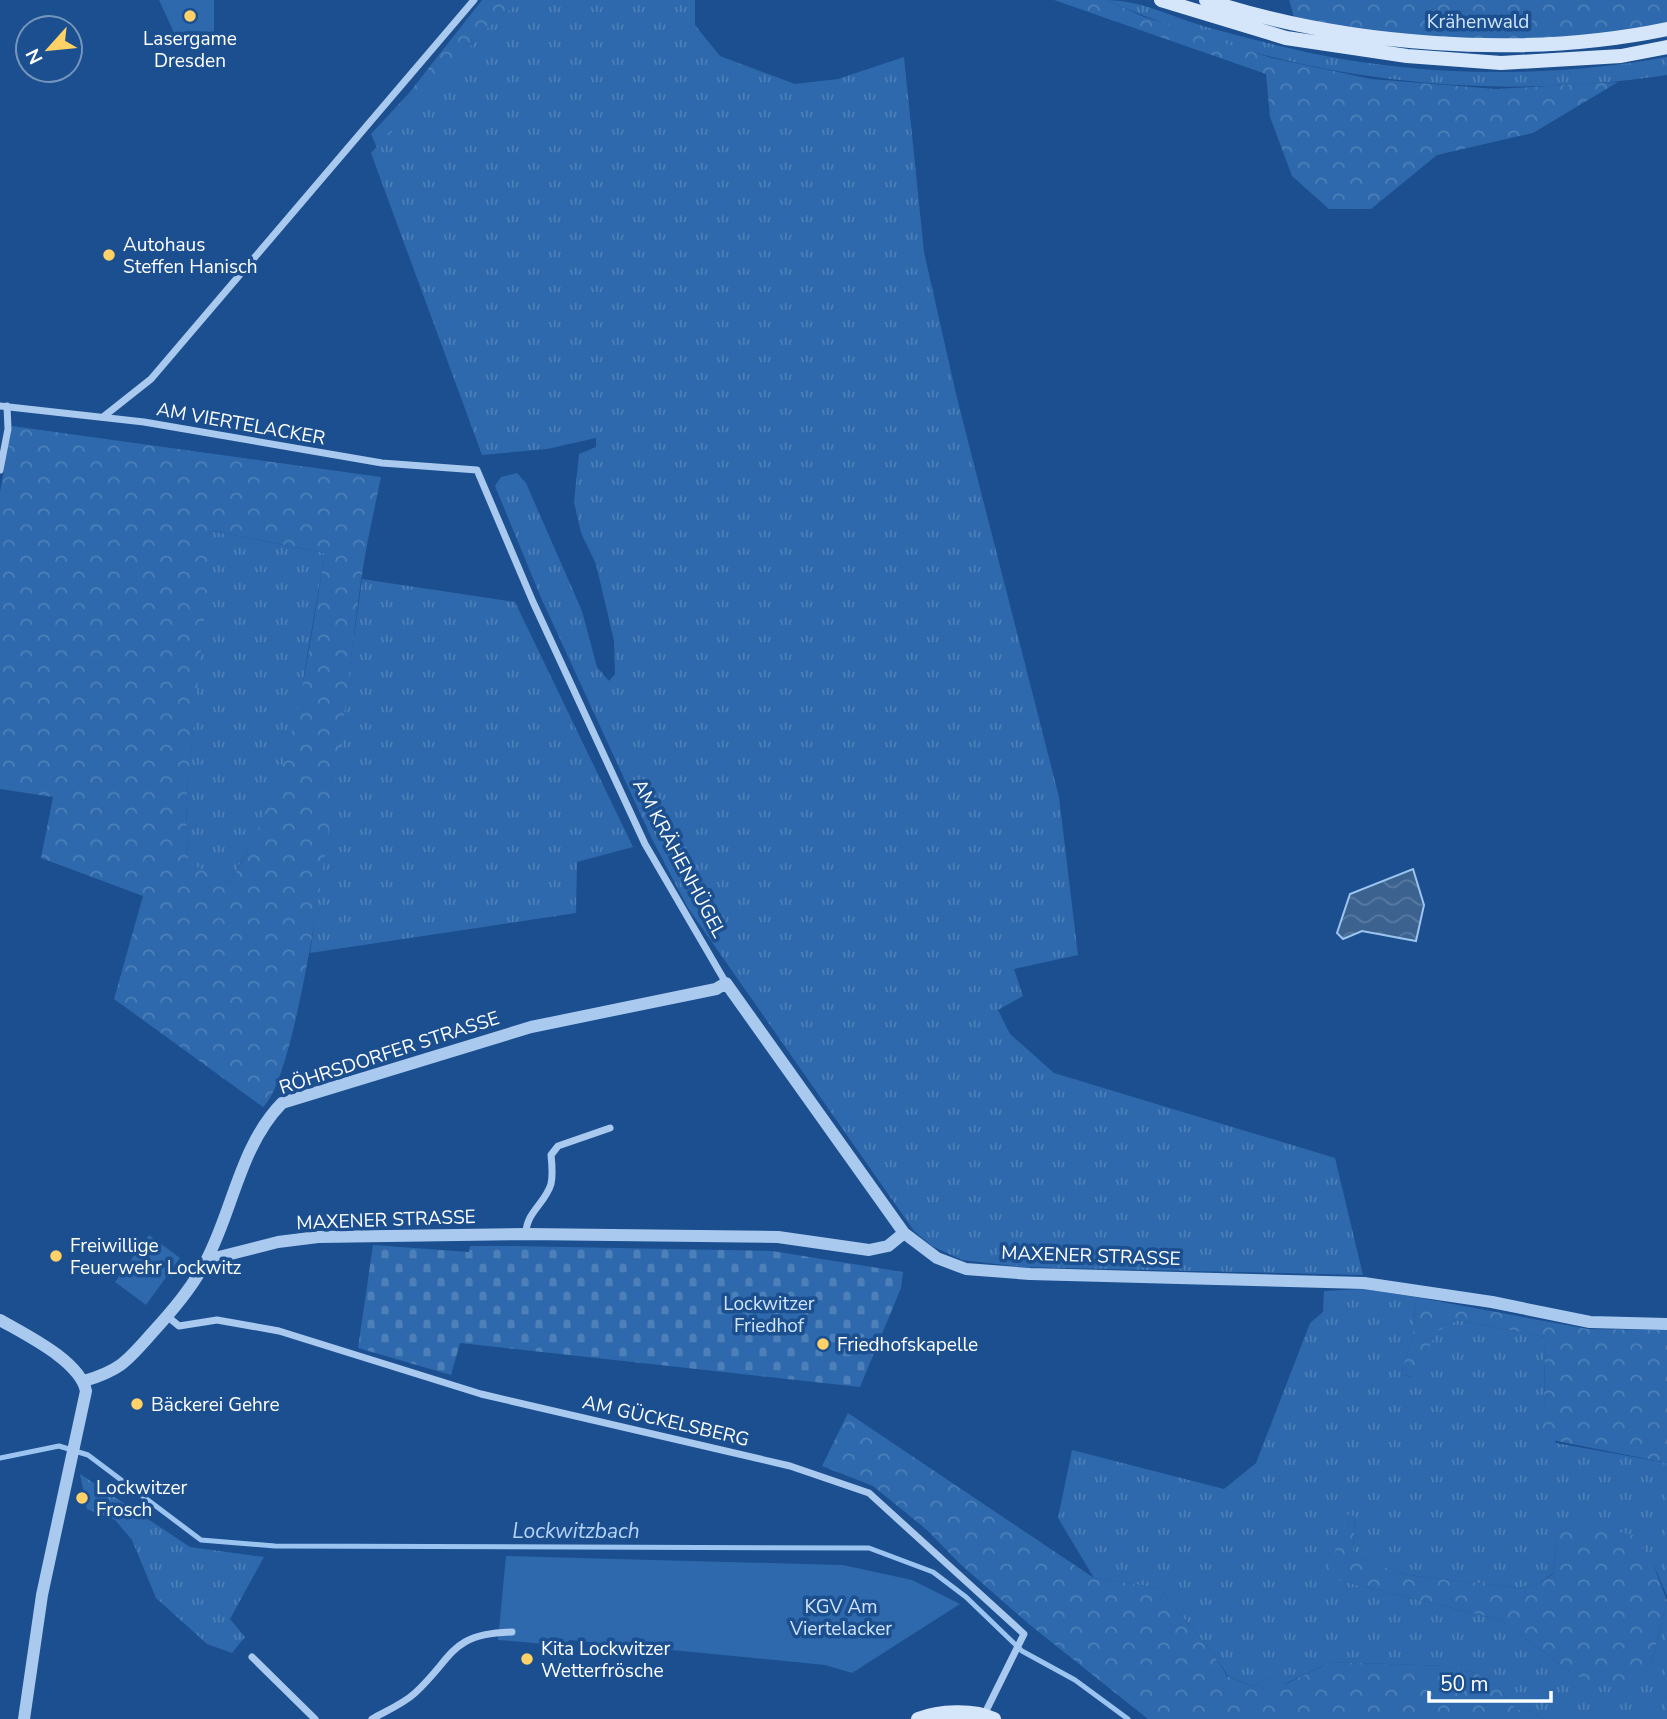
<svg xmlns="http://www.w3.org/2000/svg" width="1667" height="1719" font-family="'Nunito Sans',sans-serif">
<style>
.grass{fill:url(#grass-tufts)}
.forest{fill:url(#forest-crowns);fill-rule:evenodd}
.cemetery{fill:url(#cemetery-stones)}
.garden{fill:#2e69ad}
.water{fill:url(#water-waves);stroke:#9cc4f0;stroke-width:2}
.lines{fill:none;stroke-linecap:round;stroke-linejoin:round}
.stream{stroke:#9cc4f0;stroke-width:5}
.minor{stroke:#a9c9ee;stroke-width:7}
.tertiary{stroke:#a9c9ee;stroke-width:12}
.secondary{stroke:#d6e6fa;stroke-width:14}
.poi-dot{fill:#ffd166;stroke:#1b4f8f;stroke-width:2.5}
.labels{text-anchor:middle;stroke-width:7;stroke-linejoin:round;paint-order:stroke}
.park-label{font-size:19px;fill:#cfe3fa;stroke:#1b4f8f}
.poi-label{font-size:19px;fill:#fff;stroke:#1b4f8f;text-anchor:start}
.street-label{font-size:19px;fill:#fff;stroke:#1b4f8f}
.water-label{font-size:21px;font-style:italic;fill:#b5d3f5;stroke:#1b4f8f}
</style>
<defs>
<pattern id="grass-tufts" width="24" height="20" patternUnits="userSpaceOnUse" patternTransform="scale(1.75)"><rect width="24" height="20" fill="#2e69ad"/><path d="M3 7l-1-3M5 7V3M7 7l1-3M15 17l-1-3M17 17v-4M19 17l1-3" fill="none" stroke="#4d80b9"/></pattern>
<pattern id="forest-crowns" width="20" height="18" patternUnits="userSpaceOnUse" patternTransform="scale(1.75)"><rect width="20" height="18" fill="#2e69ad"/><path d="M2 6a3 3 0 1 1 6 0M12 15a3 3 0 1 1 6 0" fill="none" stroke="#4d80b9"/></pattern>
<pattern id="cemetery-stones" width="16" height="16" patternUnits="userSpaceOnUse" patternTransform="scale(1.75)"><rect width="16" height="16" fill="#2e69ad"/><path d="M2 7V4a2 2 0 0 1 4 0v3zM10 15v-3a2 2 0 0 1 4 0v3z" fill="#4d80b9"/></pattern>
<pattern id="water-waves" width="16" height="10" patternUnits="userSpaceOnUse" patternTransform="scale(1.75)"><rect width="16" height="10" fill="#3c6290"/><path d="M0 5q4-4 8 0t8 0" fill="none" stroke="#597aa1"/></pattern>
</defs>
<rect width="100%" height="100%" fill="#1b4f8f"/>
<path class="grass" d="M 521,0 L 695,0 L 695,25 L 720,56 L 795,84 L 838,79 L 904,57 L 924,252 L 957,398 L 1059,797 L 1078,955 L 1014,969 L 1023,996 L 998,1010 L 1010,1034 L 1054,1073 L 1335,1158 L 1363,1275 L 1022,1267 L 962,1260 L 932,1246 L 914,1231 L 688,908 L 652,839 L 542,600 L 495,486 L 501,477 L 517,473 L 526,483 L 582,611 L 597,667 L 609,681 L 615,674 L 614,641 L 596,564 L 581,533 L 574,502 L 579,454 L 596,447 L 596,438 L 547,449 L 482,455 L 371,153 L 487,28 Z
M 1106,0 C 1140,0 1170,16 1203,26 C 1228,33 1255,40 1280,46 C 1405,77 1541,80 1667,57 L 1667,75 C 1474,104 1285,79 1106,0 Z
M 212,531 L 325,553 L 295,727 L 264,822 L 229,883 L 188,863 L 186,803 Z
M 362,579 L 515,602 L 633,847 L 577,862 L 576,913 L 310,953 Z
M 1363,1289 L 1415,1297 L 1414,1330 L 1401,1374 L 1411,1377 L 1438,1330 L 1457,1320 L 1545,1337 L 1544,1412 L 1556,1443 L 1667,1463 L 1667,1596 L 1653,1563 L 1557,1538 L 1553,1573 L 1541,1582 L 1519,1588 L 1408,1575 L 1362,1559 L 1353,1551 L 1355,1516 L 1338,1580 L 1501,1620 L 1576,1676 L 1651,1666 L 1667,1601 L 1667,1719 L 1544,1719 L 1532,1712 L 1516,1709 L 1497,1686 L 1476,1673 L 1446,1666 L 1330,1662 L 1285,1684 L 1269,1678 L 1253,1687 L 1228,1676 L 1214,1655 L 1159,1588 L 1094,1578 L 1058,1518 L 1072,1450 L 1224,1489 L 1256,1463 L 1310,1323 L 1323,1312 L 1324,1291 Z
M 80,1474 L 190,1547 L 264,1557 L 230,1619 L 245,1637 L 232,1653 L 207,1644 L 156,1598 L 132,1540 L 115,1520 L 87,1509 Z"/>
<path class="forest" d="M 482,0 L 521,0 L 487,28 L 377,148 L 371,134 L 409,93 Z
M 1054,0 L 1106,0 L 1144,17 L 1272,58 L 1371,79 L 1496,89 L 1618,82 L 1533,133 L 1437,155 L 1371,209 L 1329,209 L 1292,176 L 1270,117 L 1266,74 Z
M 1289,0 L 1667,0 L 1667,26 L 1546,40 L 1413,38 L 1295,20 Z
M 12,426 L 381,477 C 374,511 366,546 361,581 C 349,664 308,1067 263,1107 L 114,999 L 143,896 L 41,858 L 53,797 L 0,789 L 0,492 ZM 213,531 L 325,553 C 305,671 294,780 229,883 L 188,862 L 186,803 Z
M 1415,1297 L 1588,1329 L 1667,1330 L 1667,1463 L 1537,1437 L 1544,1412 L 1545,1337 L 1457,1320 L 1438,1331 L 1412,1377 L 1401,1374 L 1414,1330 Z
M 848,1413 L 1094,1578 L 1159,1588 L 1214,1655 L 1227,1676 L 1253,1687 L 1269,1678 L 1286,1684 L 1330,1662 L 1446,1666 L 1476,1673 L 1497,1686 L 1516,1709 L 1532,1712 L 1544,1719 L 1148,1719 L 1030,1625 L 959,1563 L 927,1530 L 873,1486 L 822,1466 Z
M 1347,1514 L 1355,1516 L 1353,1550 L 1362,1559 L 1408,1575 L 1519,1588 L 1541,1582 L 1553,1574 L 1557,1538 L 1573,1522 L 1633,1535 L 1653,1563 L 1667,1601 L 1651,1666 L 1626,1691 L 1576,1676 L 1501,1620 L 1338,1580 L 1328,1573 Z"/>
<path class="cemetery" d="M 373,1245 L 469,1252 L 470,1246 L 512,1246 L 772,1251 L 903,1272 L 901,1288 L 860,1387 L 460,1343 L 451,1375 L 358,1348 Z"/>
<path class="garden" d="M 159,0 L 214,0 L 214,32 L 188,31 L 175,35 Z
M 149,1235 L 180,1258 L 146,1305 L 115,1282 Z
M 506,1556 L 843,1565 L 912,1580 L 960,1604 L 852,1673 L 825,1665 L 569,1640 L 567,1646 L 498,1640 Z"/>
<path class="water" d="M 1413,869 L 1424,905 L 1416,941 L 1362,931 L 1343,939 L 1337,933 L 1350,894 Z"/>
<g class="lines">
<path class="stream" d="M 0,1458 L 59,1446 L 88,1455 L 201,1540 L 275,1546 L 869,1548 L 933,1572 L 966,1597 L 1022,1651 L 1075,1680 L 1128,1719"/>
<path class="minor" d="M 0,406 L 144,422 L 382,463 L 477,470 L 533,602 L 645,844 L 726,983
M 103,417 L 151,379 L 474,0
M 0,470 L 8,429 L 7,406
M 526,1234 C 526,1212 545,1204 551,1184 C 553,1175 552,1164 551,1155 L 558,1146 L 610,1128
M 167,1316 L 179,1326 L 217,1320 L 279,1331 L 481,1394 L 790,1466 L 869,1493 L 1024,1634 L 984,1715
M 252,1657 L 315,1719
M 372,1719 C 386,1711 403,1704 415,1693 C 455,1656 449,1634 512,1632"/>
<path class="tertiary" d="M 207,1260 L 278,1242 L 318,1237 L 526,1234 L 778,1237 L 869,1250 L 888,1246 L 904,1233
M 0,1320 C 26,1335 80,1361 86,1391 L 42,1595 L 24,1719
M 84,1381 C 121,1370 127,1361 152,1333 C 172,1311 192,1288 206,1261 C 233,1210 240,1146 282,1103 L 531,1027 L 716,989 L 726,983 L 904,1233 L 937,1258 L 966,1269 L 1030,1274 L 1364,1283 L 1492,1302 L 1590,1322 L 1667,1324"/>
<path class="secondary" d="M 1161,0 L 1286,38 L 1407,56 L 1501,63 L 1621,56 L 1667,47
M 1206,0 C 1345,46 1523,59 1667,29
M 918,1719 C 939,1711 973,1709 994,1719"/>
</g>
<g class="poi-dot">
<circle cx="190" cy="16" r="7"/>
<circle cx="109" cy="255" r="7"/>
<circle cx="56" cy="1256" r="7"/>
<circle cx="823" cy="1344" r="7"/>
<circle cx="137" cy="1404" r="7"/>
<circle cx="82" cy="1498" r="7"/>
<circle cx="527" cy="1659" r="7"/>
</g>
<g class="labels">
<g class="park-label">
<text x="1478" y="28">Krähenwald</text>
<text x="769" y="1310">Lockwitzer<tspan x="769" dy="22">Friedhof</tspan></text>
<text x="841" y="1613">KGV Am<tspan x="841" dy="22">Viertelacker</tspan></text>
</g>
<g class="poi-label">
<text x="190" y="45" text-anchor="middle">Lasergame<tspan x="190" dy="22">Dresden</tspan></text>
<text x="123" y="251">Autohaus<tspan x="123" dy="22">Steffen Hanisch</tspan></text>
<text x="70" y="1252">Freiwillige<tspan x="70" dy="22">Feuerwehr Lockwitz</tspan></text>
<text x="837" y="1351">Friedhofskapelle</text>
<text x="151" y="1411">Bäckerei Gehre</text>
<text x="96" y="1494">Lockwitzer<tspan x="96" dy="22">Frosch</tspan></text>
<text x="541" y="1655">Kita Lockwitzer<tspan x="541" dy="22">Wetterfrösche</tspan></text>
</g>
<g class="street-label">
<text transform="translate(241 423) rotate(10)" y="7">AM VIERTELACKER</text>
<text transform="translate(680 858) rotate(62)" y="7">AM KRÄHENHÜGEL</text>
<text transform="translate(389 1052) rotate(-18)" y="7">RÖHRSDORFER STRASSE</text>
<text transform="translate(386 1219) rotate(-2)" y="7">MAXENER STRASSE</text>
<text transform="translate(1091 1255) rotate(2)" y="7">MAXENER STRASSE</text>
<text transform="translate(666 1420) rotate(13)" y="7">AM GÜCKELSBERG</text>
</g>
<g class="water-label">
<text x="576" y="1538">Lockwitzbach</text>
</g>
</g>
<g transform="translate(49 49) rotate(243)"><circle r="33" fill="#1b4f8f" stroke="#7695bc" stroke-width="2"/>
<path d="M0-5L12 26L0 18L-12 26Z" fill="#ffd166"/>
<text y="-10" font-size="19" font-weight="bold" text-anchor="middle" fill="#ffffff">N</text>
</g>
<path d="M1429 1691v10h122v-10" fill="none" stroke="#ffffff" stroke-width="3.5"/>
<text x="1440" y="1691" font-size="21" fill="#ffffff" stroke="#1b4f8f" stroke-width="5" paint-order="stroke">50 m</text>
</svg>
